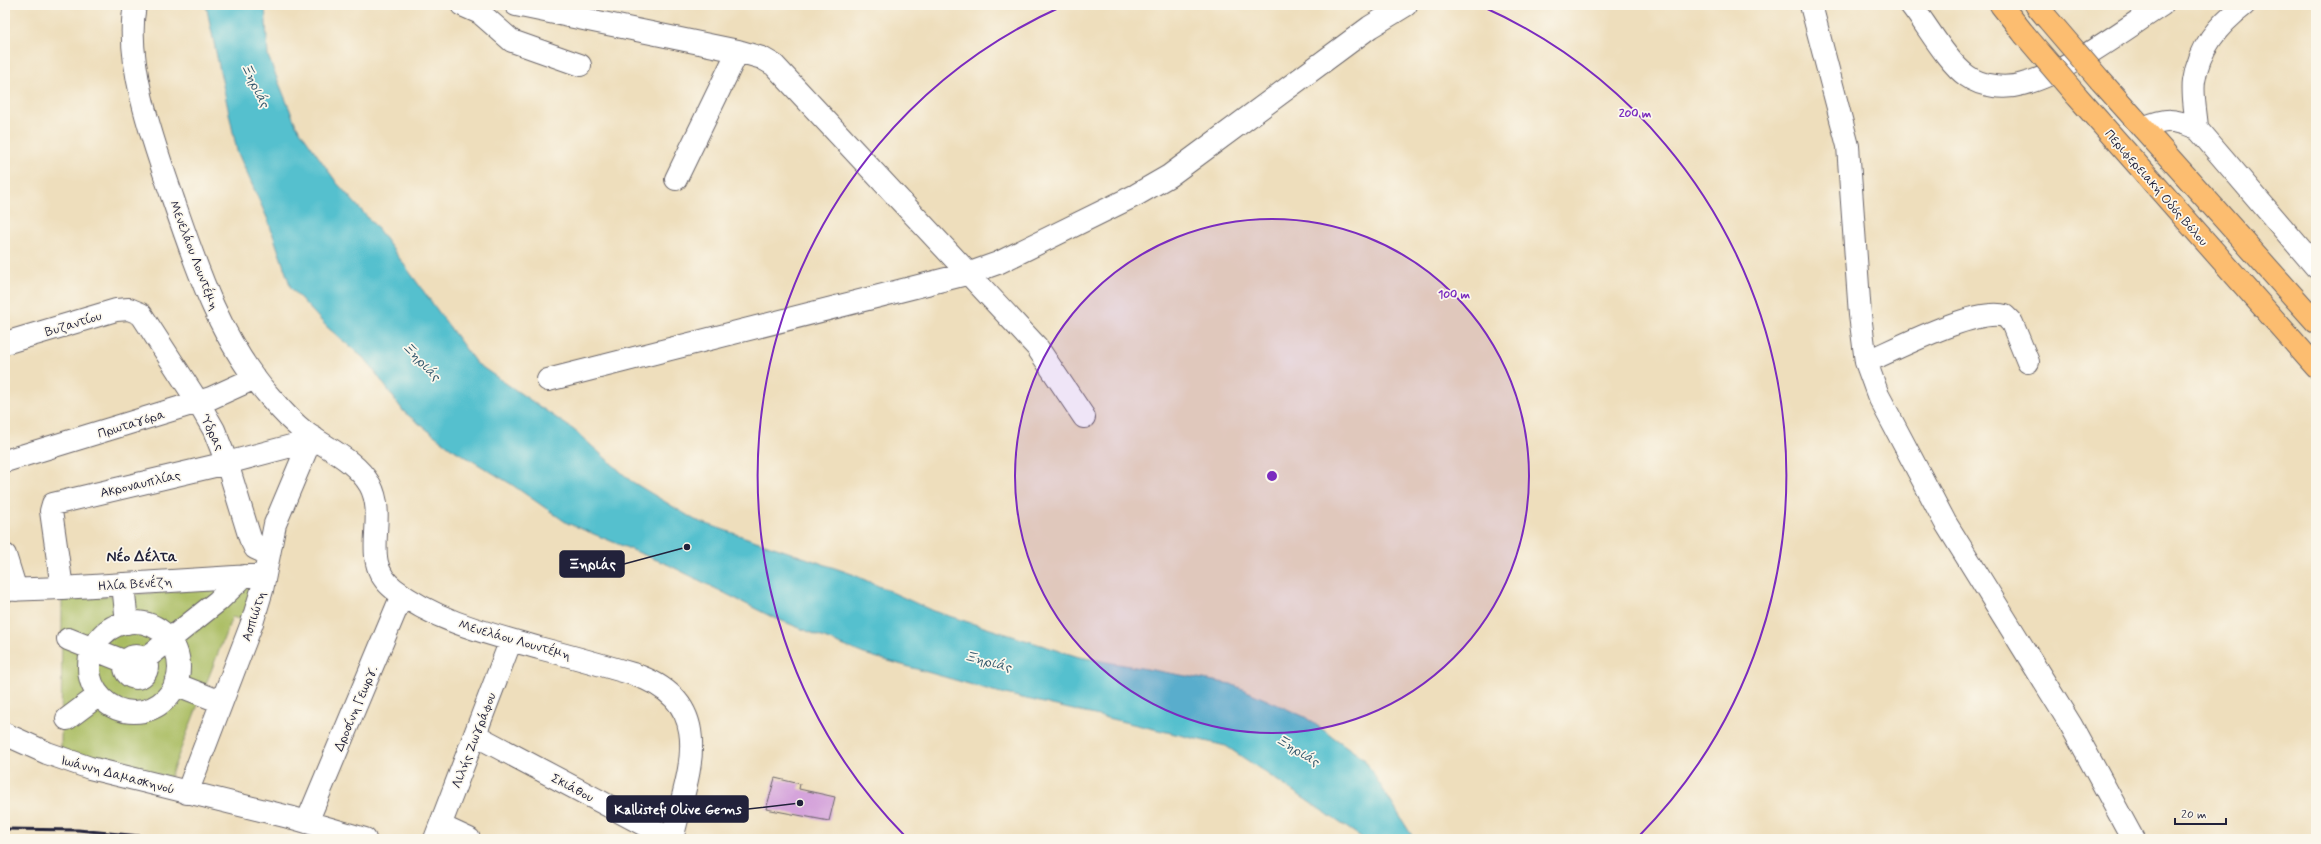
<svg xmlns="http://www.w3.org/2000/svg" width="2321" height="844" font-family="Mynerve,sans-serif">
<style>
.green{fill:#a9bc60;stroke:#666f4e}
.water{fill:#54c0ce;stroke:#3b7184}
.building{fill:#d5a4db}
.lines{fill:none;stroke-linecap:round;stroke-linejoin:round}
.minor-casing{stroke:#696468;stroke-width:24}
.major-casing{stroke:#696468;stroke-width:24}
.minor{stroke:#fff;stroke-width:22}
.major{stroke:#fcbd6f;stroke-width:22}
.rail{stroke:#22223b;stroke-width:3}
.major-bridge-casing{stroke:#696468;stroke-width:24;stroke-linecap:butt}
.major-bridge{stroke:#fcbd6f;stroke-width:22}
.ring{fill:none;stroke:#7b2cbf;stroke-width:2}
.labels{text-anchor:middle;stroke-width:3.5;stroke-linejoin:round;paint-order:stroke}
.street-label{font-size:13px;fill:#22223b;stroke:#fbf7ec}
.water-label{font-size:14px;font-style:italic;fill:#34596e;stroke:#fbf7ec}
.quarter-label{font-size:15px;font-weight:bold;fill:#22223b;stroke:#fbf7ec}
.centre{fill:#7b2cbf;stroke:#fbf7ec;stroke-width:2}
.ring-label{font-size:12px;text-anchor:middle;font-weight:bold;fill:#7b2cbf;stroke:#fbf7ec;stroke-width:3.5;stroke-linejoin:round;paint-order:stroke}
.leader{fill:none;stroke:#22223b;stroke-width:1.5}
.callout-dot{fill:#22223b;stroke:#fbf7ec;stroke-width:1.5}
.callout{fill:#22223b;stroke:#22223b;stroke-width:1.5}
.callout-label{font-size:14px;text-anchor:middle;font-weight:bold;fill:#fff}
</style>
<rect width="100%" height="100%" fill="#fbf7ec"/>
<filter id="ink" filterUnits="userSpaceOnUse"><feTurbulence type="fractalNoise" baseFrequency=".025" numOctaves="2"/><feDisplacementMap in="SourceGraphic" scale="8" xChannelSelector="R" yChannelSelector="G"/><feConvolveMatrix kernelMatrix="1 2 1 2 8 2 1 2 1" color-interpolation-filters="sRGB"/></filter>
<filter id="wash" filterUnits="userSpaceOnUse"><feTurbulence type="fractalNoise" baseFrequency=".012" numOctaves="4" result="noise"/><feDisplacementMap in="SourceGraphic" scale="16" xChannelSelector="R" yChannelSelector="G"/><feGaussianBlur stdDeviation="0.9" result="paint"/><feColorMatrix in="noise" values="0 0 0 0 0 0 0 0 0 0 0 0 0 0 0 0 0 1.4 0 .05"/><feComposite in="paint" operator="in"/></filter>
<g filter="url(#wash)">
<rect width="100%" height="100%" fill="#eedebc"/>
<path class="green" d="M 252,585 L 254,589 L 242,620 L 232,617 L 170,777 L 61,752 L 62,600 Z"/>
<path class="water" d="M 206,5 L 265,5 L 268,56 L 296,125 L 337,183 L 378,229 L 476,363 L 574,430 L 631,481 L 695,520 L 852,574 L 933,611 L 1079,657 L 1231,684 L 1305,717 L 1364,759 L 1414,839 L 1364,839 L 1226,746 L 997,692 L 864,654 L 770,616 L 669,565 L 567,523 L 511,484 L 451,448 L 404,412 L 367,361 L 327,327 L 291,288 L 268,220 L 237,151 Z"/>
<g id="blocks">
<path class="building" d="M 775,778 L 800,784 L 799,789 L 835,797 L 829,821 L 766,809 Z"/>
</g>
</g>
<g filter="url(#ink)">
<use href="#blocks" fill-opacity="0" stroke="#696468" stroke-width="1"/>
<g class="lines">
<g class="minor-casing">
<path id="minor" d="M 135,5 C 124,62 154,144 173,199 C 197,269 220,340 270,397 C 281,410 293,423 306,433 C 328,449 355,460 370,485 C 389,520 358,561 394,589 C 435,621 490,634 539,648 C 570,656 602,665 633,674 C 720,703 688,772 672,839
M 462,5 L 480,13 L 512,41 L 580,65
M 516,5 L 738,51 L 762,58 L 774,65 L 1037,347 L 1084,417
M 1811,5 L 1848,146 L 1860,315 L 1866,362 L 1878,395 L 1945,522 L 2071,725 L 2133,839
M 1911,5 C 1927,25 1947,62 1967,76 C 1982,87 2006,89 2023,84 C 2067,73 2123,30 2162,5
M 2143,128 C 2167,118 2173,119 2197,128 L 2316,267
M 2197,128 C 2196,113 2192,95 2194,81 C 2199,48 2218,25 2244,5
M 676,179 L 738,51
M 5,343 L 116,310 L 129,309 L 141,314 L 198,402 L 214,430 L 227,463 L 250,538 L 255,548 L 268,554
M 1866,362 C 1896,349 1976,307 2005,316 L 2012,323 L 2028,362
M 548,380 L 970,273 L 998,263 L 1136,195 L 1169,176 L 1370,27 L 1406,5
M 5,461 L 211,398 L 255,378
M 5,555 L 16,590
M 123,584 L 127,623
M 62,588 L 51,511 L 53,504 L 227,463 L 310,441
M 5,590 L 62,588 L 264,575
M89 667a45 45 0 1 1 90 0a45 45 0 1 1-90 0Z
M 68,639 L 126,662
M125 667a11 11 0 1 1 22 0a11 11 0 1 1-22 0Z
M 144,660 L 218,601 L 244,576
M 175,684 L 221,702
M 67,719 L 99,695
M 5,734 L 47,753 L 90,768 L 293,818 L 365,839
M 475,735 L 671,839
M 187,793 L 252,623 L 262,590 L 275,524 L 310,441 L 314,438
M 307,822 L 402,595
M 441,826 L 469,839
M 435,839 L 511,640"/>
</g>
<g class="major-casing">
<path id="major" d="M 2001,5 L 2024,34
M 2036,5 L 2046,17
M 2100,80 L 2316,322
M 2076,95 L 2316,367"/>
</g>
<use href="#minor" class="minor"/>
<use href="#major" class="major"/>
<path class="rail" d="M 5,829 L 78,830 L 171,839"/>
<g class="major-bridge-casing">
<path id="major-bridge" d="M 2046,17 L 2100,80
M 2024,34 L 2076,95"/>
</g>
<use href="#major-bridge" class="major-bridge"/>
</g>
</g>
<circle cx="1272" cy="476" r="257" fill="#7b2cbf" fill-opacity=".12"/>
<g class="ring">
<circle cx="1272" cy="476" r="257"/>
<path d="M905 836A514 514 0 0 1 1063 6M1481 6A514 514 0 0 1 1639 836"/>
</g>
<g class="labels">
<g class="street-label">
<text transform="translate(2157 187) rotate(49)" y="5">Περιφερειακή Οδός Βόλου</text>
<text transform="translate(195 255) rotate(69)" y="5">Μενελάου Λουντέμη</text>
<text transform="translate(73 323) rotate(-17)" y="5">Βυζαντίου</text>
<text transform="translate(131 423) rotate(-17)" y="5">Πρωταγόρα</text>
<text transform="translate(213 432) rotate(64)" y="5">Ύδρας</text>
<text transform="translate(140 483) rotate(-13)" y="5">Ακροναυπλίας</text>
<text transform="translate(135 583) rotate(-4)" y="5">Ηλία Βενέζη</text>
<text transform="translate(253 616) rotate(-72)" y="5">Ασπιώτη</text>
<text transform="translate(515 639) rotate(16)" y="5">Μενελάου Λουντέμη</text>
<text transform="translate(355 708) rotate(-67)" y="5">Δροσίνη Γεωργ.</text>
<text transform="translate(473 740) rotate(-69)" y="5">Λιλής Ζωγράφου</text>
<text transform="translate(118 774) rotate(15)" y="5">Ιωάννη Δαμασκηνού</text>
<text transform="translate(573 787) rotate(28)" y="5">Σκιάθου</text>
</g>
<g class="water-label">
<text transform="translate(256 85) rotate(64)" y="5">Ξηριάς</text>
<text transform="translate(422 361) rotate(46)" y="5">Ξηριάς</text>
<text transform="translate(988 661) rotate(14)" y="5">Ξηριάς</text>
<text transform="translate(1298 750) rotate(31)" y="5">Ξηριάς</text>
</g>
<g class="quarter-label">
<text x="142" y="561">Νέο Δέλτα</text>
</g>
</g>
<circle cx="1272" cy="476" r="6" class="centre"/>
<g class="ring-label">
<text x="1635" y="117">200 m</text>
<text x="1454" y="298">100 m</text>
</g>
<path class="leader" d="M687 547L624 564M800 803L748 809"/>
<g class="callout-dot">
<circle cx="687" cy="547" r="4"/>
<circle cx="800" cy="803" r="4"/>
</g>
<g class="callout">
<rect x="560" y="551" width="64" height="26" rx="4"/>
<rect x="607" y="796" width="141" height="26" rx="4"/>
</g>
<g class="callout-label">
<text x="592" y="569">Ξηριάς</text>
<text x="678" y="814">Kallistefi Olive Gems</text>
</g>
<rect width="2321" height="844" fill="none" stroke="#fbf7ec" stroke-width="20"/>
<path d="M2175 818v6h51v-6" fill="none" stroke="#22223b" stroke-width="2"/>
<text x="2181" y="818" font-size="12" fill="#22223b" stroke="#fbf7ec" stroke-width="3" paint-order="stroke">20 m</text>
</svg>
